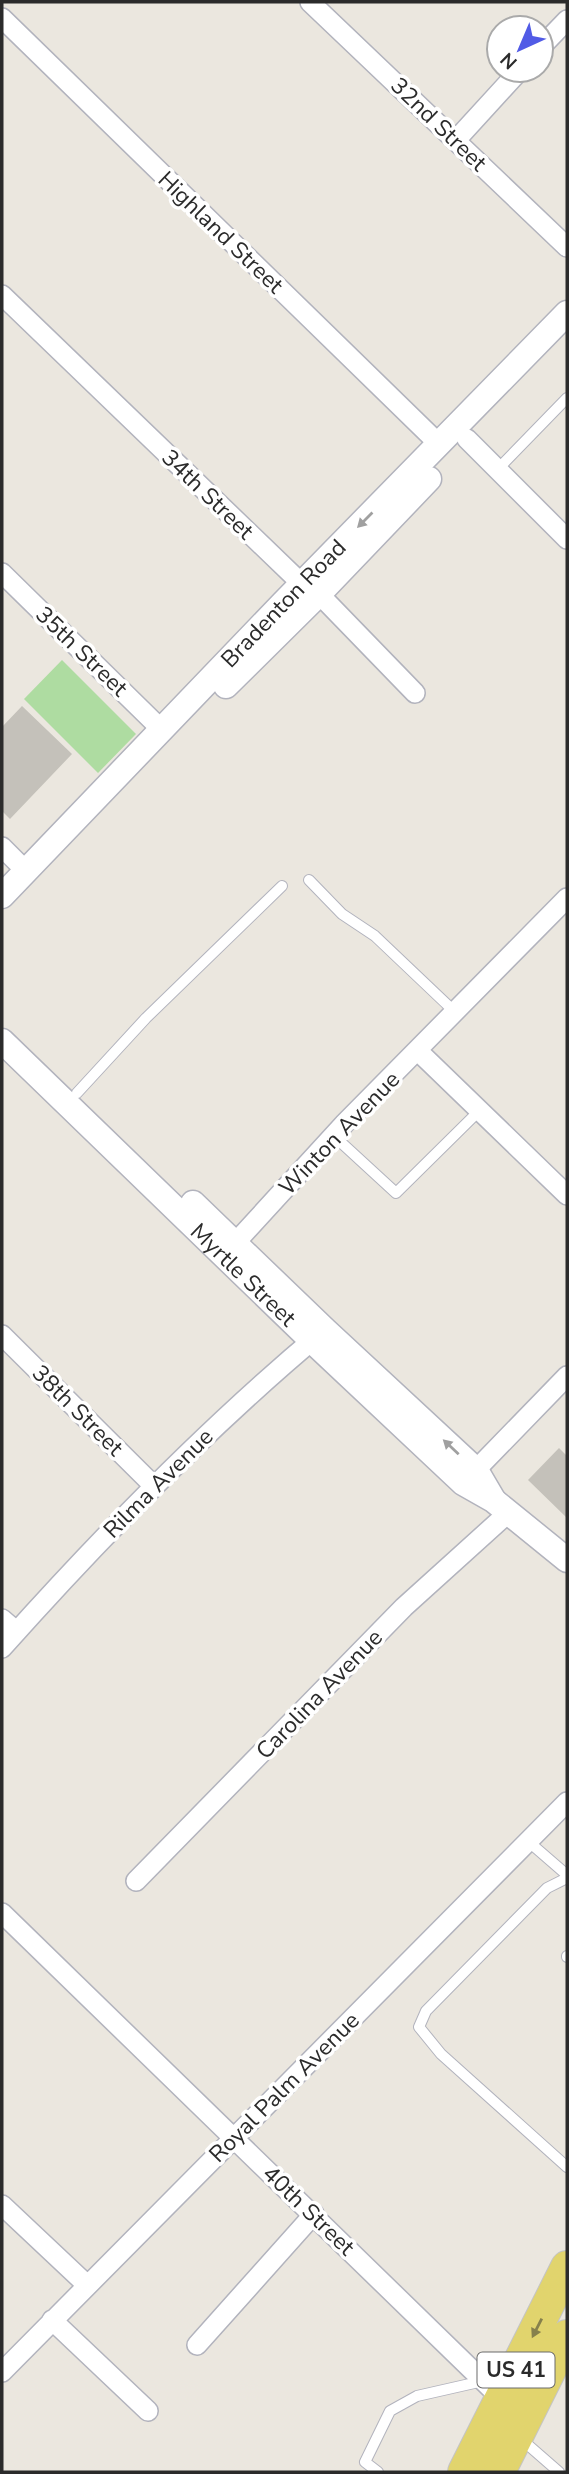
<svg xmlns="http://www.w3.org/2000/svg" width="569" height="2474" font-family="'Nunito Sans',sans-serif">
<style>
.green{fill:#aedca1}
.building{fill:#c4c1ba}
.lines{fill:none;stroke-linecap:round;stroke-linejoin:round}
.service-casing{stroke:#b2b3bd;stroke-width:12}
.minor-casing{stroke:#b2b3bd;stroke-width:22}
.tertiary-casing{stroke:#b2b3bd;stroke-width:27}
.primary-casing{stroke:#c4c4c4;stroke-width:34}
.service{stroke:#fff;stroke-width:10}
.minor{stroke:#fff;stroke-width:19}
.tertiary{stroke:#fff;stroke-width:24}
.primary{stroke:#e1d46d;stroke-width:32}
.oneway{fill:#a0a0a0}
.oneway2{fill:#86804c}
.labels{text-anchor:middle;stroke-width:7;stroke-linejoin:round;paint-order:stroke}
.shield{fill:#fff;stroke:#6b6b6b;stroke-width:2}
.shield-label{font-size:21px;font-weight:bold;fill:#2b2b2b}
.street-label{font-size:23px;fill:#2b2b2b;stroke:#fff}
</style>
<rect width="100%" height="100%" fill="#ebe7df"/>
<path class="green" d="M 62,660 L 136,734 L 98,773 L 24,699 Z"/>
<path class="building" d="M 22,706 L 72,754 L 10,819 L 2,811 L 2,727 Z
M 559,1448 L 567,1456 L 567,1518 L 528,1480 Z"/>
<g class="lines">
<g class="service-casing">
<path id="service" d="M 497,470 L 567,398
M 309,880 L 342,914 L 375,936 L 455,1012
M 77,1093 L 146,1018 L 282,886
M 334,1136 L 396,1193 L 479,1111
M 529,1842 L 567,1875
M 567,1878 L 547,1888 L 426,2011 L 419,2027 L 441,2054 L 567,2167
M 567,1956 L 567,1957
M 520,2438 L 559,2472
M 378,2472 L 365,2462 L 390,2411 L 417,2396 L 483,2381"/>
</g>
<g class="minor-casing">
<path id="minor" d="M 310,2 L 567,247
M 2,18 L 440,445
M 541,47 L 567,20
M 456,140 L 520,70
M 2,295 L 302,584 L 319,594 L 415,693
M 467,439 L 567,539
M 2,573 L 162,730
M 2,847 L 26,871
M 418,1051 L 567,1195
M 226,1253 L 345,1123 L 567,898
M 2,1335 L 154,1486
M 468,1478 L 567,1376
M 2,1619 L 16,1631
M 2,1648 C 102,1536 206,1429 321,1333
M 136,1881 L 404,1607 L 508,1513
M 2,1913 L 506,2403
M 2,2205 L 87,2285
M 52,2320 L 148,2411
M 197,2345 L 314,2214
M 2,2372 L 567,1802"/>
</g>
<g class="tertiary-casing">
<g id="tertiary">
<path d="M 226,686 L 319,594 L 429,479"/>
<path id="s1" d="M 2,896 L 283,603 L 567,313"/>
<path id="s2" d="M 2,1041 L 312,1341 L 463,1483 L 493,1500 L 567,1560"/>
<path d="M 193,1203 L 325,1330 L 476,1470 L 493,1499"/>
</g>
</g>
<g class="primary-casing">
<path id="primary" d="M 464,2472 L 567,2267
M 499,2472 L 567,2336"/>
</g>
<use href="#service" class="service"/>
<use href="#minor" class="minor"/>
<use href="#tertiary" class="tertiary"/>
<use href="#primary" class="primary"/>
</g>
<defs><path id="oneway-solid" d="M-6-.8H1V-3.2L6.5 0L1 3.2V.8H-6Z" transform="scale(1.75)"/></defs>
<g class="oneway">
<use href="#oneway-solid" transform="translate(365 520) rotate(135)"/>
<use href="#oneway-solid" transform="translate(451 1447) rotate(-137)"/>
</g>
<use class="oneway2" href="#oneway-solid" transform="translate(537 2328) rotate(117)"/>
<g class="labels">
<rect class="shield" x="477.5" y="2352.5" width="77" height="35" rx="5"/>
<g class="shield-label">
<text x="516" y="2377">US 41</text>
</g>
<g class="street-label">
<text transform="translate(439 124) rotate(44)" y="8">32nd Street</text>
<text transform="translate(221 232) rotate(44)" y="8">Highland Street</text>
<text transform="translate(208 494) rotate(44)" y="8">34th Street</text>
<text dy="8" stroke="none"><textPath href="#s1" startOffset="406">Bradenton Road</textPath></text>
<text transform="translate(82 651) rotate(44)" y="8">35th Street</text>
<text transform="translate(339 1133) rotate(-46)" y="8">Winton Avenue</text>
<text dy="8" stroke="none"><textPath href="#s2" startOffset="336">Myrtle Street</textPath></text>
<text transform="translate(78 1410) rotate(45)" y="8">38th Street</text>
<text transform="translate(158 1483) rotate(-45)" y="8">Rilma Avenue</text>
<text transform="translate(319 1694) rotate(-46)" y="8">Carolina Avenue</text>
<text transform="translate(284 2087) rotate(-45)" y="8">Royal Palm Avenue</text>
<text transform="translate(309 2210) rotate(44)" y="8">40th Street</text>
</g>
</g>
<rect width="569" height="2474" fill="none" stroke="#2b2b2b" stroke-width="7"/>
<g transform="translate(520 49) rotate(224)"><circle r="33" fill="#ffffff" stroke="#aaaaaa" stroke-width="2"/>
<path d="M0-5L12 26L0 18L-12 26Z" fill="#515be6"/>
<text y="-10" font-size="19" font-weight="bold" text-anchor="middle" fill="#2b2b2b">N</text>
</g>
</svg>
